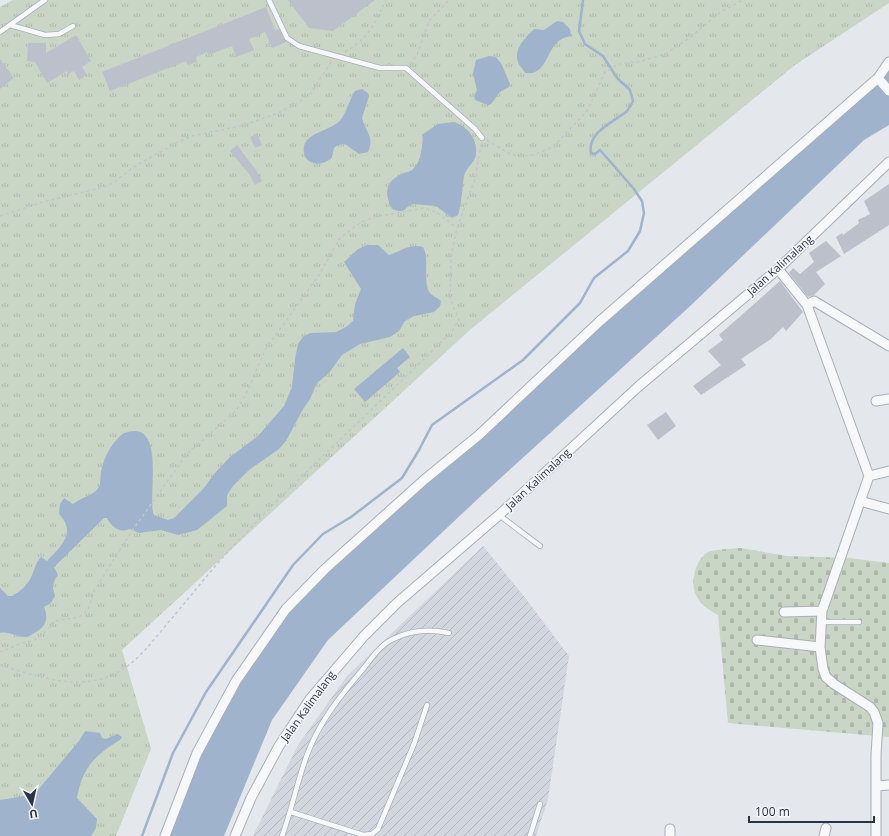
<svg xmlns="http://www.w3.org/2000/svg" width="889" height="836" font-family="'Open Sans',sans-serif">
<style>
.industrial{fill:url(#industrial-furrows)}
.grass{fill:url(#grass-tufts)}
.cemetery{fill:url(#cemetery-stones)}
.water{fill:#9fb4cc}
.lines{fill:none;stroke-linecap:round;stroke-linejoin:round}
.stream{stroke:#9fb4cc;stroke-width:2.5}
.building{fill:#bbc0ca}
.lane-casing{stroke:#a9aeb7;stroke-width:6}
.street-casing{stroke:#a9aeb7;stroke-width:11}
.path{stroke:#c2c5cb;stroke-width:1.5;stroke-dasharray:3 3;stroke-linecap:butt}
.lane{stroke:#f7f8fa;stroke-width:4.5}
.street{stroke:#f7f8fa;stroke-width:9}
.labels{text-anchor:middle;stroke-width:3;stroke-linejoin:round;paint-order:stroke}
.street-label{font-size:11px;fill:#2b3445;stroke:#f4f6f9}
</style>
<defs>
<pattern id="industrial-furrows" width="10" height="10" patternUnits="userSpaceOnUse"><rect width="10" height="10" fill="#d2d6de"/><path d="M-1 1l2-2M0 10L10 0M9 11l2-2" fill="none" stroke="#b4b8c0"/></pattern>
<pattern id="grass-tufts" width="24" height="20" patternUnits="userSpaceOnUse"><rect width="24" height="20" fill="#c9d6c5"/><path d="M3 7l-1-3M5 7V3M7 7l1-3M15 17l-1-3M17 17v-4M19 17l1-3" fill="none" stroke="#adb8ab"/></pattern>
<pattern id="cemetery-stones" width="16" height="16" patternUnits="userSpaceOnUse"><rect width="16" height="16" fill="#c9d6c5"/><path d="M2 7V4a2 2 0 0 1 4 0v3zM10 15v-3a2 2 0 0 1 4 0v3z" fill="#adb8ab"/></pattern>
</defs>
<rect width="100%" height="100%" fill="#e4e7ec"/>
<path class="industrial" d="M 483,546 L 523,595 L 569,656 L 548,799 L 536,836 L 253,836 L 298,745 L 347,676 Z"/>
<path class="grass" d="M 13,0 L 889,0 L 889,3 L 795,65 L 471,329 L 122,650 L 151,749 L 116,836 L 0,836 L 0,7 Z"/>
<path class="cemetery" d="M 740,548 L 787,556 L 849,558 L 889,563 L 889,737 L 728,723 L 718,615 C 709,610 702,606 697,597 C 689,585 695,559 708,552 C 717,549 731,549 740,548 Z"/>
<path class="water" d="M 557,21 L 563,22 L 570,29 L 571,36 C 544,39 551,77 525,73 C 523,69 519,65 518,62 C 513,49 526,37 534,29 L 544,30 Z
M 489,56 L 496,57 L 502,65 L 510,84 L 509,87 L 500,92 L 491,104 L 488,105 L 475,100 L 474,96 L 477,90 L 473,73 L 476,60 Z
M 889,69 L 889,125 L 864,140 L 687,309 L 483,494 L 328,640 L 272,720 L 224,836 L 165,836 L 197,753 L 271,631 L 325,569 Z
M 362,89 L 368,93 L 369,96 L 362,118 C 365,131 375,137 368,152 L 359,154 L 345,144 C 329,146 336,150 331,159 C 325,162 320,165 314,163 C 308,162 305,158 304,153 C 300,131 332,133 342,118 C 347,110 350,99 355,91 Z
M 454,122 C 469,127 480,142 475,158 C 473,164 466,168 464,176 C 462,189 462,202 458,215 L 452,218 L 436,206 L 413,204 C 402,209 406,214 392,209 C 384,194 385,181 402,174 C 405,172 411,172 413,169 C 422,161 422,145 423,134 L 438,124 Z
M 367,245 L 378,245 L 389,255 C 401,251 410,243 423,247 C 430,259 422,286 431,294 C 434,297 438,298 441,301 L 440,306 L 434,312 L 414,316 L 405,321 L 399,331 L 390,337 L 360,344 L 342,355 L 329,373 L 317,383 L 310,399 L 302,411 L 286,441 L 279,449 L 249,470 L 233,486 L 227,495 L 227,506 L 197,530 L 178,535 L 161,530 L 139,533 L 130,529 C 120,533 112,528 107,518 L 104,518 L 54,567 L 58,575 C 52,583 52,587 55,596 L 51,603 L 44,607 C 49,619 46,627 34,633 C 31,635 29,637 25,637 C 16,637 9,631 0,633 L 0,588 L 8,596 L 12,596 C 21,591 28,585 32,575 C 35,568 36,562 41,557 L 47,561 C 61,546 77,533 59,514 L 60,504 L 64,498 L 73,504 C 80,498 95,495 99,487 C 101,483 100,477 101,472 C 104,457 110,446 121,435 C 125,432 131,431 136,431 C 164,434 147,501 154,515 L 168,520 L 174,518 L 204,488 L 214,474 L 230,457 L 258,436 L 284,406 L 292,387 L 295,359 L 298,344 L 303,337 L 310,333 L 336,332 L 346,327 L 353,321 L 355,304 L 361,289 L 344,262 L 358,249 Z
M 403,348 L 410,357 L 397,368 L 400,372 L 365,402 L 354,389 Z
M 85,731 L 100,733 L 102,738 L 106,739 L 118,734 L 122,737 L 120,740 C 95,755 82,768 77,798 L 97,819 L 96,828 L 91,836 L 0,836 L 0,800 L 24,796 L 37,791 L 79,741 Z"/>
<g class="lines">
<path class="stream" d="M 142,836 L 173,753 L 206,692 L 293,565 L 323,534 L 351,517 L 402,478 L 419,450 L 432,425 L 523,360 L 580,303 L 594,278 L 628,251 L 640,231 L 644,213 L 642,201 L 634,189 L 600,150 L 595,154 L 591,153 C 587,133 613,122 626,112 C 629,109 631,105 633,101 L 630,90 L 617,78 L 603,56 L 585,44 L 579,31 L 583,0"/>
</g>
<path class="building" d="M 288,0 L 375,0 L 333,31 L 309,28 Z
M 266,7 L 275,30 L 279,29 L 286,42 L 272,48 L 265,32 L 249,39 L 254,50 L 236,57 L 232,46 L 208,55 L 207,52 L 196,57 L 197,62 L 188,65 L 186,61 L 110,91 L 102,72 Z
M 76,35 L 91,61 L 82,67 L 87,75 L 79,80 L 74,71 L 68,74 L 67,71 L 47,83 L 35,62 L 27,61 L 28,43 L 46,43 L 46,53 Z
M 0,59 L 14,78 L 0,89 Z
M 257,134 L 262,145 L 255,148 L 250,137 Z
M 237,145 L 256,170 L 262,181 L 255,185 L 249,174 L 230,151 Z
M 889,184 L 889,225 L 844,254 L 836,237 L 842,233 L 843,235 L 859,223 L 858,220 L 870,214 L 864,201 Z
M 826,241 L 841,256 L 816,272 L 825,284 L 814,295 L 808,297 L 789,273 L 793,268 L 800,274 L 814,262 L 809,253 Z
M 780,281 L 803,312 L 786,331 L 783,327 L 771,339 L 741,359 L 746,365 L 701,395 L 693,386 L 721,365 L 708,351 L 723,340 L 719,335 Z
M 666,412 L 676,426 L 658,440 L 647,425 Z"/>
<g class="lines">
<g class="lane-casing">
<path id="lane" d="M 269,0 L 287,38 L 299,46 L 380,68 L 406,68 L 475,129 L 482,138
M 10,25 L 45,35 L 59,34 L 73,26
M 0,32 L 45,0
M 499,515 L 540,546
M 820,622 L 859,622
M 291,812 L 363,835 L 372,834 L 378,829 L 414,744 L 427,705
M 282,836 C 292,809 297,782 307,755 C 319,722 341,695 363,669 C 372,658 380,645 393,639 C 411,630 430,629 449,633
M 530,836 L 540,804"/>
</g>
<g class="street-casing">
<path id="street" d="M 878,78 L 889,91
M 778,269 L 807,305 L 869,476
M 807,305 L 814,301 L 889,346
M 876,401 L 889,399
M 860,501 L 889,509
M 784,612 L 822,611
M 757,640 L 820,647
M 876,786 L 889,785
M 165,836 L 197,753 L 236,681 L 286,609 L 325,569 L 424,480 L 479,435 L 599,322 L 878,78 L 889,62
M 235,836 L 251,798 L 279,746 L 310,699 L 364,636 L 397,603 L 499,515 L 639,386 L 778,269 L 889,162
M 670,836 L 670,829
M 824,836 L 826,828
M 876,836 L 876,755 L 878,723 L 874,712 L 870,707 L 834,684 L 826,677 L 823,669 L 820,647 L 822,611 L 869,476 L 889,471"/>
</g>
<path class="path" d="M 345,52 C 370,37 374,25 386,0
M 410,64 L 417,55 L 429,21 L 449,0
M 487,140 L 510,154 L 520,156 L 533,155 L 553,147 L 587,111 L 605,72 L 618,64 L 642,61 L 665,54 L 691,37 L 719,13 L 743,0
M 0,216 L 43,202 L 104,187 L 116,181 L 132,168 L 176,143 L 192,136 L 245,125 L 278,113 L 296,104 L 311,93 L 331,62
M 0,652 L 22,643 L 32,641 L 42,636 L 54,621 L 79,617 L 88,610 L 94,591 L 132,531 L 187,454 L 236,411 L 246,394 L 265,350 L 319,275 L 340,238 L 360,223 L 374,217 L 424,208 L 436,212 L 457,228
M 0,665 C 36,676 81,693 118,672 C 138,661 152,642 167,624 C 192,595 215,564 242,537 C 310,465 384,400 453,330 L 459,320 L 450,298 L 451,256 L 457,228 L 475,179 L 481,144"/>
<use href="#lane" class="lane"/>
<use href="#street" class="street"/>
</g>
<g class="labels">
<g class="street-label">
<text transform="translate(780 265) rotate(-42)" y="4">Jalan Kalimalang</text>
<text transform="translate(538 479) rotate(-43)" y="4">Jalan Kalimalang</text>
<text transform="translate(308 706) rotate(-54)" y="4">Jalan Kalimalang</text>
</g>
</g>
<g transform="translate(32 804) rotate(171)" stroke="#f4f6f9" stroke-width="3" paint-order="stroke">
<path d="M0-3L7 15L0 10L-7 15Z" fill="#2b3445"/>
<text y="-6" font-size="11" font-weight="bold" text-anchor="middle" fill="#2b3445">U</text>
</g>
<path d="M749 816v6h125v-6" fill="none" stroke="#2b3445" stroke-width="2"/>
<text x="755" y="816" font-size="12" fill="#2b3445" stroke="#f4f6f9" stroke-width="3" paint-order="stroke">100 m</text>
</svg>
